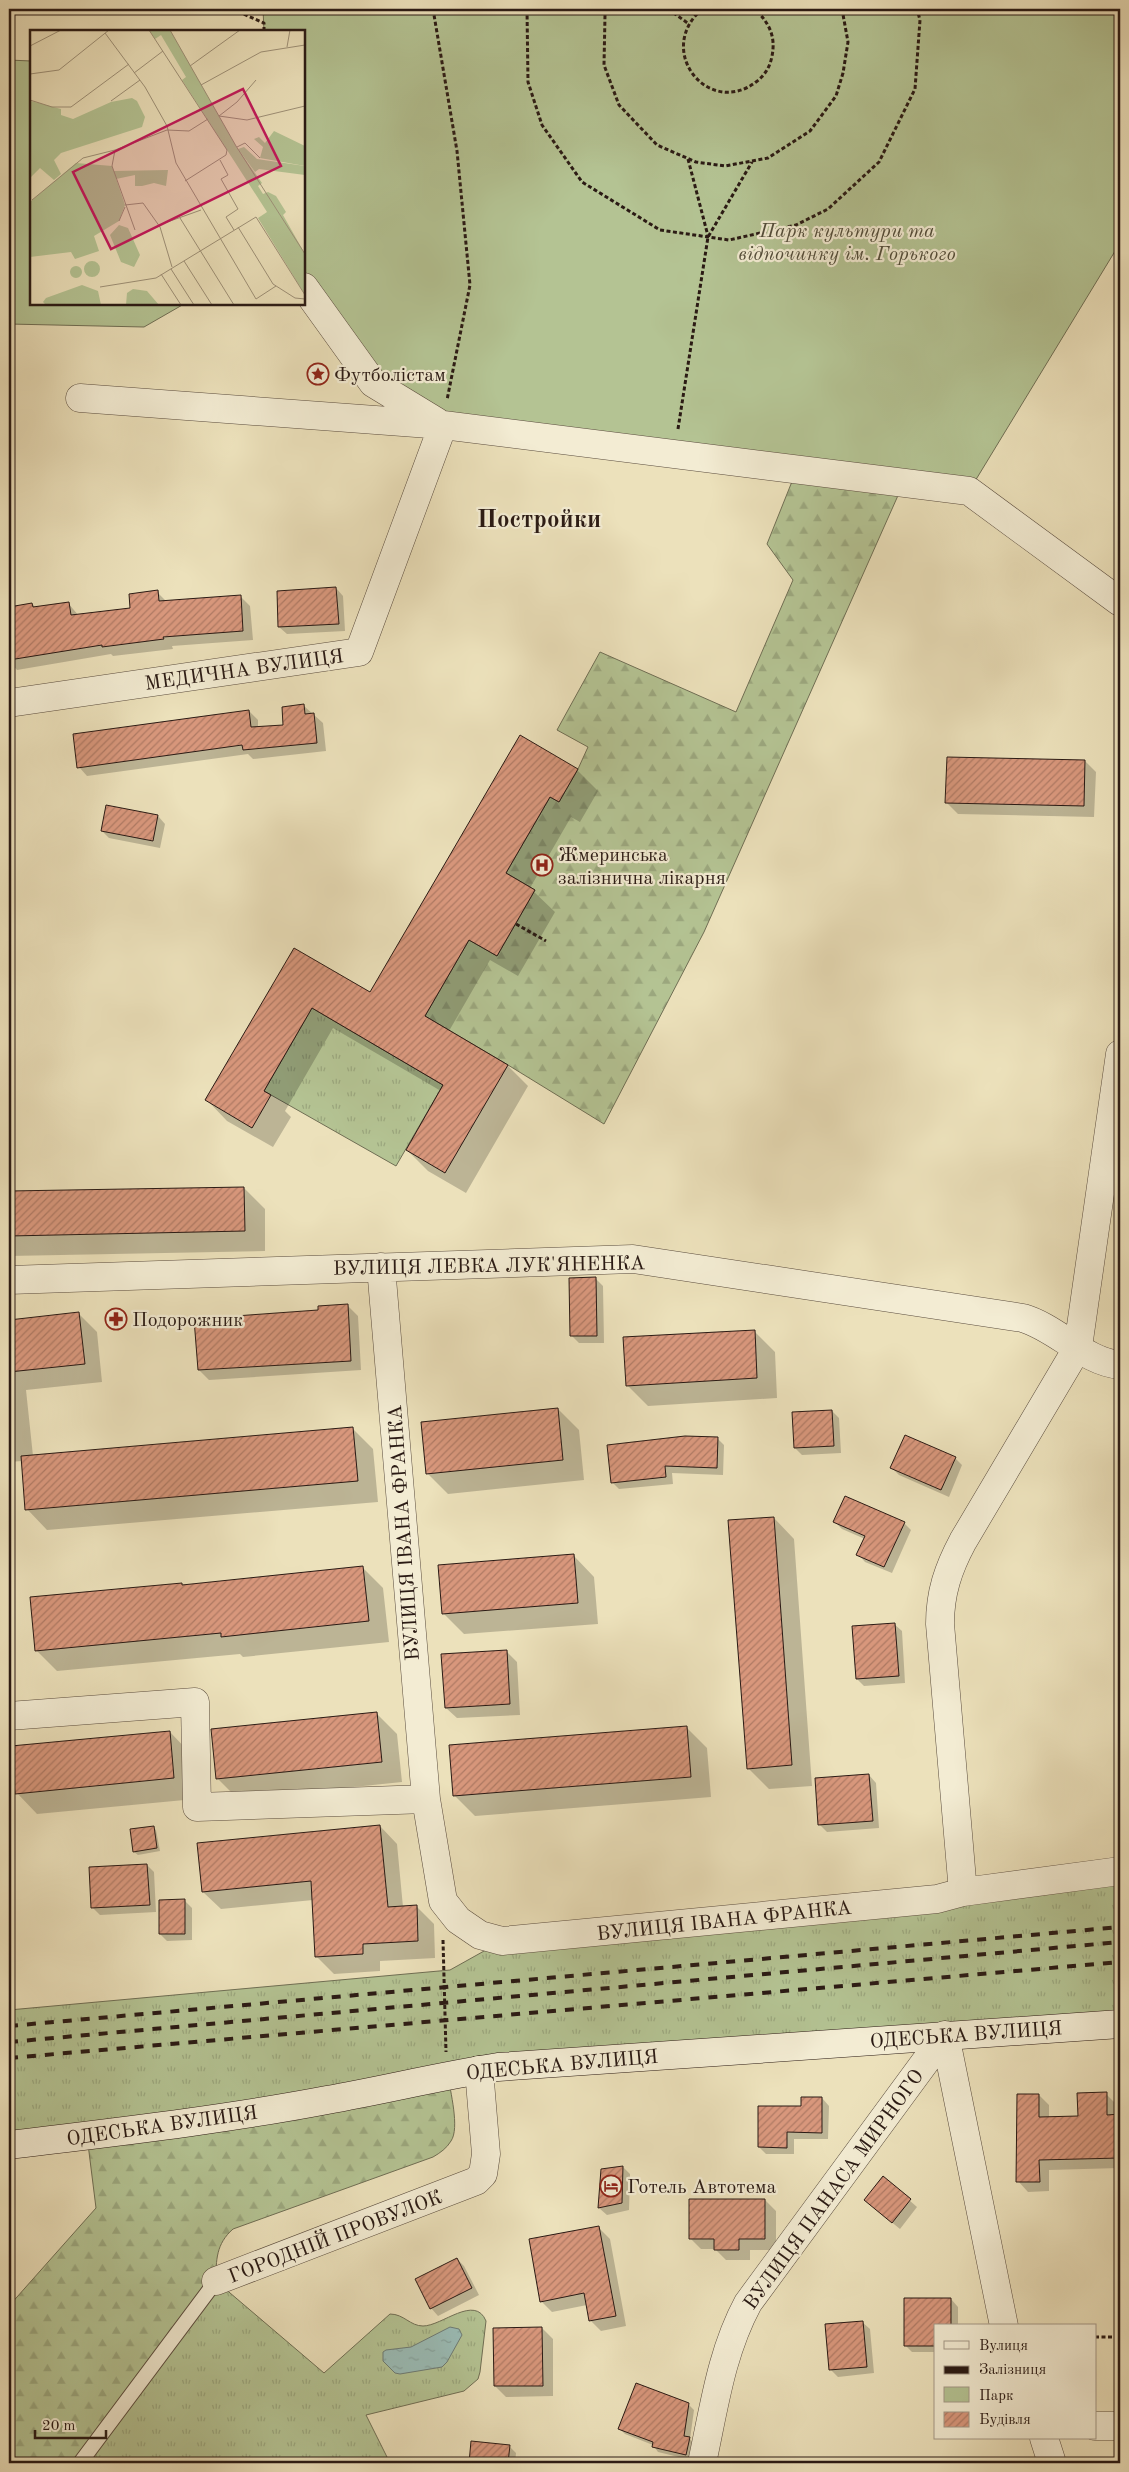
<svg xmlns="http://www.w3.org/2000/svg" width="1129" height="2472" font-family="'Old Standard TT',serif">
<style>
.grass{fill:url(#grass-tufts);stroke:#6f6e54}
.forest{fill:url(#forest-firs);stroke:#6f6e54}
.park{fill:#b4c393;stroke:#6f6e54}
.water{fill:url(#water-ripples);stroke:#6d7b75}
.shadow{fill:#0003}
.building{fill:url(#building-hatch);stroke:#2a1a14}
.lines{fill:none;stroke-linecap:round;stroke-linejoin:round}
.service-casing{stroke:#5a4c3e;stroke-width:16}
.minor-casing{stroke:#5a4c3e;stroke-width:29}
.secondary-casing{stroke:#2a1a14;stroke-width:29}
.path{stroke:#2a1a14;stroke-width:3;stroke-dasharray:4 2.5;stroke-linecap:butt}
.service{stroke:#f3ecd3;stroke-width:14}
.minor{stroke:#f3ecd3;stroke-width:28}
.secondary{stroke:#f3ecd3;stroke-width:28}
.rail{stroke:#2a1a14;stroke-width:4;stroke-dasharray:9 9;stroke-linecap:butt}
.labels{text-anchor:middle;stroke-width:4.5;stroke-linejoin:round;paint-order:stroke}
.park-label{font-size:20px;font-style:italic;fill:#534d3a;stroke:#f3ecd3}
.poi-label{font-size:20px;fill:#2a1a14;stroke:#f3ecd3;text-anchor:start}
.street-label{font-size:20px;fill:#2a1a14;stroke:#f3ecd3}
.district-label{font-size:25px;font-weight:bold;fill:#2a1a14;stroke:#f3ecd3}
.inset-road{fill:none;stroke:#9e9178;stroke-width:1}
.view{fill:#c2185b;fill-opacity:0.15;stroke:#c2185b;stroke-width:2.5}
.inset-edge{fill:none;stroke:#2a1a14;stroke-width:2.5}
</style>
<defs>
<pattern id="grass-tufts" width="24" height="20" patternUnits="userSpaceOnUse" patternTransform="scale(1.25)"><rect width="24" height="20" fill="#b4c393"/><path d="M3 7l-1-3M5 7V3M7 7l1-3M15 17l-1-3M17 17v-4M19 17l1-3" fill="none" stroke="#9ba77e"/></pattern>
<pattern id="forest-firs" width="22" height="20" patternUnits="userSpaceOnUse" patternTransform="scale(1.25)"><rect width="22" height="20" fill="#b4c393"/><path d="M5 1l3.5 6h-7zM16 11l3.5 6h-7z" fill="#9ba77e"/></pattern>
<pattern id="water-ripples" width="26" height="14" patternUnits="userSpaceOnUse" patternTransform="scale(1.25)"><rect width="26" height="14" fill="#9abcb6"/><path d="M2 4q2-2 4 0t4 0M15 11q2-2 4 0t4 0" fill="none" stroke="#85a19c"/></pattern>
<pattern id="building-hatch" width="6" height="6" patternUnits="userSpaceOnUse" patternTransform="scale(1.25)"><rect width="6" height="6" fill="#d8977c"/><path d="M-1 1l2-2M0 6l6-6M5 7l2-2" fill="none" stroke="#af7a64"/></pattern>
</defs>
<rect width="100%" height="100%" fill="#ece1bb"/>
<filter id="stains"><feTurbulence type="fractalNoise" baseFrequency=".004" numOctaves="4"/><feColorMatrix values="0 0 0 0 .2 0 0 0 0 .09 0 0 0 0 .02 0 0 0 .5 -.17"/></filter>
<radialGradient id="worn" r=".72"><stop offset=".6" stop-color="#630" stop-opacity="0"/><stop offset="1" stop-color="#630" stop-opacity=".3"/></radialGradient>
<path class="grass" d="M 312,1008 L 443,1085 L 396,1166 L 264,1091 Z
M 1120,1871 L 1120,2024 L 498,2067 L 9,2145 L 9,2010 L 428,1972 L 450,1970 L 502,1941 Z
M 216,2281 L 324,2373 L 390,2314 C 404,2314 410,2326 423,2326 C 442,2326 475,2294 486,2321 L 480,2372 L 478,2379 L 464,2391 L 366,2415 L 390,2463 L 80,2463 Z"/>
<path class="forest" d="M 797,469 L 904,482 L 704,932 L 604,1124 L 508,1065 L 425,1016 L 469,940 L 497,956 L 535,890 L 506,873 L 550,797 L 559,802 L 578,769 L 588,747 L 557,730 L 600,652 L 736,712 L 793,580 L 767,544 Z
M 448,2075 C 450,2091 460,2128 451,2141 C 447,2148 440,2153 433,2157 L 233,2229 C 216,2244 216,2260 216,2281 L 80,2463 L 9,2463 L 9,2306 L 96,2208 L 87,2136 Z"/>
<path class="park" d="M 263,9 L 1120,9 L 1120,243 L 969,491 L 443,425 L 373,383 L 304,287 L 304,31 L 264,31 Z
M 9,60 L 31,61 L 31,304 L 184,304 L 144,327 L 9,324 Z"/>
<path class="water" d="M 450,2327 L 459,2329 L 462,2335 L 447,2362 L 442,2367 L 400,2374 L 395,2373 L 383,2361 L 383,2352 L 386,2350 L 411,2347 Z"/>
<path class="shadow" d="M 336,588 L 343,596 L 345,631 L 287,634 L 279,627 Z
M 157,592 L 167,602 L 240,596 L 250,606 L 253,640 L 172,646 L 173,649 L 113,656 L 111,654 L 17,670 L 9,661 L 9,608 L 32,604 L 36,608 L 68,603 L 79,616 L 132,609 Z
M 304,706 L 323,723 L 326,751 L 253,759 L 248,754 L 87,776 L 79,767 L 249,711 L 258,720 L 258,727 L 284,726 Z
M 520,737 L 577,770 L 598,791 L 580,822 L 571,817 L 530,888 L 555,912 L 518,976 L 490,960 L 449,1031 L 508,1066 L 528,1086 L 466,1193 L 428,1171 L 407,1150 L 441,1091 L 333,1028 L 285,1111 L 291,1117 L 273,1147 L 227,1121 L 207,1100 L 294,950 L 371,994 Z
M 1085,761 L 1096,772 L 1094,817 L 958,814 L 947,803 Z
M 107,806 L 158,816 L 165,824 L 160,848 L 109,838 L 102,831 Z
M 244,1188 L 265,1209 L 265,1251 L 9,1256 L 9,1193 Z
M 596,1279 L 603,1286 L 604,1343 L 579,1343 L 572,1336 Z
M 347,1305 L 358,1316 L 361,1370 L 209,1380 L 199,1370 L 319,1312 Z
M 79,1314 L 97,1332 L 102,1382 L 26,1390 L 33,1456 L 353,1429 L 373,1449 L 378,1502 L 47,1530 L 27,1509 L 22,1461 L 9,1462 L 9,1322 Z
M 754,1331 L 775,1352 L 777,1398 L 648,1406 L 627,1385 Z
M 558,1409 L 579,1430 L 584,1480 L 448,1494 L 427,1473 Z
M 832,1411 L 839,1418 L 841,1453 L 802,1455 L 795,1448 Z
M 717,1438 L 724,1445 L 723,1475 L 672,1473 L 673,1484 L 619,1489 L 612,1482 Z
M 955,1458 L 962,1465 L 949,1497 L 899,1475 L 892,1468 Z
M 774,1518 L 794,1539 L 812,1786 L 769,1789 L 748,1768 Z
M 835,1522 L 904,1523 L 911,1530 L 892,1573 L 865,1562 L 858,1554 L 865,1539 L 842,1529 Z
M 574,1556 L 594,1577 L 598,1624 L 464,1634 L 443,1613 Z
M 362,1567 L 383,1588 L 389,1642 L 243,1657 L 240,1654 L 57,1671 L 36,1650 L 181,1584 L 183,1586 Z
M 894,1624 L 902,1631 L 905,1683 L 864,1686 L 857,1679 Z
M 506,1651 L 517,1662 L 520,1715 L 457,1718 L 446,1708 Z
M 376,1713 L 397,1734 L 402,1782 L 238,1799 L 217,1778 Z
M 686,1727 L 707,1748 L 711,1797 L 475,1816 L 454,1795 Z
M 170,1732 L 190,1753 L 195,1799 L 37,1814 L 17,1793 Z
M 869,1775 L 876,1783 L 879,1828 L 827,1832 L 819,1824 Z
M 380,1826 L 397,1844 L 403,1907 L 416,1906 L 434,1924 L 435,1958 L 380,1961 L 380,1971 L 334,1974 L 316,1956 L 313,1900 L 221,1909 L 203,1892 Z
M 153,1827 L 156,1830 L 160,1851 L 138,1855 L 134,1852 Z
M 147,1865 L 154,1872 L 156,1912 L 100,1915 L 93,1908 Z
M 185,1901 L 192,1908 L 192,1940 L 167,1941 L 160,1934 Z
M 1106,2094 L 1116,2104 L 1116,2108 L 1120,2107 L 1120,2168 L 1049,2170 L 1049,2191 L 1028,2192 L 1018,2181 L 1039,2095 L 1049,2105 L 1049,2118 L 1079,2117 Z
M 822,2098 L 829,2106 L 828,2139 L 794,2139 L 794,2154 L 766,2154 L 759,2147 L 802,2108 Z
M 623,2167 L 630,2174 L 629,2210 L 607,2215 L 599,2208 L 603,2170 Z
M 884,2178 L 917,2207 L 900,2229 L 873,2207 Z
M 765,2200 L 776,2211 L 776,2250 L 750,2250 L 750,2260 L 726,2260 L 715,2249 L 701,2249 L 690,2238 Z
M 599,2228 L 610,2239 L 626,2326 L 601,2331 L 590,2320 L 587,2305 L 552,2312 L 541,2301 Z
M 457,2259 L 464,2266 L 479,2295 L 438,2316 L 431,2308 Z
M 951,2299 L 958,2307 L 958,2326 L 935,2326 L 935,2352 L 912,2352 L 905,2345 Z
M 862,2322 L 870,2329 L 874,2373 L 838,2377 L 831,2370 Z
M 542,2328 L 553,2339 L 553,2396 L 506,2397 L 495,2386 Z
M 688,2404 L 694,2410 L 690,2439 L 694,2444 L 691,2460 L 658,2452 L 653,2445 L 625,2434 L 620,2429 Z
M 472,2443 L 509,2446 L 516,2453 L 515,2463 L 470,2463 Z"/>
<path class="building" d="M 336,587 L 339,624 L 278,627 L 277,591 Z
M 158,590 L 159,601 L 241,595 L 243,631 L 163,637 L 164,639 L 102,647 L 102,645 L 9,660 L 9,607 L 32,603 L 33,607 L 69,602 L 71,615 L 130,608 L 129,594 Z
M 304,704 L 305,714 L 314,713 L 317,743 L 243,750 L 242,745 L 77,768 L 73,734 L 249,710 L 251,727 L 283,725 L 282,707 Z
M 520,735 L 578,769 L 559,802 L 550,797 L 506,873 L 535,890 L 497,956 L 469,940 L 425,1016 L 508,1065 L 445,1173 L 406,1150 L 443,1085 L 312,1008 L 264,1091 L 271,1095 L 252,1128 L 205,1100 L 294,948 L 370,992 Z
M 947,757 L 1085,760 L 1084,806 L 945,803 Z
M 106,805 L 158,815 L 153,841 L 101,831 Z
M 244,1187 L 245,1231 L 9,1236 L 9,1191 Z
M 596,1277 L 597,1336 L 570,1336 L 569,1278 Z
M 348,1304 L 351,1361 L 198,1370 L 194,1319 L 318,1310 L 318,1306 Z
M 79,1312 L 85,1364 L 9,1372 L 9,1320 Z
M 755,1330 L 757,1378 L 626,1386 L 623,1337 Z
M 558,1408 L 563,1460 L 426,1474 L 421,1422 Z
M 832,1410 L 834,1446 L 794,1448 L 792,1412 Z
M 353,1427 L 358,1481 L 25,1510 L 21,1456 Z
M 905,1435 L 956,1457 L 941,1490 L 890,1468 Z
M 685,1436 L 718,1437 L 717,1468 L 665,1466 L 666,1477 L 611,1483 L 607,1445 Z
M 845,1496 L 905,1522 L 884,1567 L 856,1555 L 865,1536 L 833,1522 Z
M 774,1517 L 792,1765 L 747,1769 L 728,1520 Z
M 574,1554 L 578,1603 L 442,1614 L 438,1565 Z
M 363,1566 L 369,1621 L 221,1637 L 221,1633 L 35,1651 L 30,1597 L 182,1583 L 182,1585 Z
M 895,1623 L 899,1676 L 856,1679 L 852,1626 Z
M 507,1650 L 510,1704 L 445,1708 L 441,1654 Z
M 377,1712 L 382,1762 L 216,1779 L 211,1729 Z
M 687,1726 L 691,1777 L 453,1796 L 449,1745 Z
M 170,1731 L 174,1778 L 15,1794 L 11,1746 Z
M 869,1774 L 873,1821 L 818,1825 L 815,1778 Z
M 380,1825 L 388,1907 L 417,1905 L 418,1941 L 363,1944 L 363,1954 L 315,1957 L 311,1881 L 202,1892 L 197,1843 Z
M 154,1826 L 157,1848 L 133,1852 L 130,1829 Z
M 147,1864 L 150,1905 L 91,1908 L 89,1867 Z
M 185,1899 L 185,1934 L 159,1934 L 159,1900 Z
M 1107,2092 L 1107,2115 L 1120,2114 L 1120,2158 L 1039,2160 L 1040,2182 L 1016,2182 L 1017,2094 L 1039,2094 L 1039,2117 L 1078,2116 L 1077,2093 Z
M 801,2097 L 822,2097 L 822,2133 L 787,2132 L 787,2148 L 758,2147 L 758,2106 L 801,2106 Z
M 623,2166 L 622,2203 L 598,2208 L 601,2169 Z
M 883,2176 L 911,2199 L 892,2223 L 864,2200 Z
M 689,2199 L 765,2199 L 765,2239 L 739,2239 L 739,2250 L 714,2250 L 714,2239 L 689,2239 Z
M 599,2226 L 616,2316 L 589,2321 L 584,2293 L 540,2302 L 529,2239 Z
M 457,2258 L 472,2288 L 430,2309 L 415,2279 Z
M 904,2298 L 951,2298 L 951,2326 L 935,2326 L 935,2346 L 904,2346 Z
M 863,2321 L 867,2367 L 829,2370 L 825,2324 Z
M 542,2327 L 543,2386 L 494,2386 L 493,2328 Z
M 636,2383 L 689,2403 L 684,2436 L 690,2437 L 686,2455 L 652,2447 L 653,2442 L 618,2429 Z
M 471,2441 L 510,2445 L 508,2463 L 469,2463 Z"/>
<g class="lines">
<g class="service-casing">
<path id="service" d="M 80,2463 L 216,2281"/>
</g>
<g class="minor-casing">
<path id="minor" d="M 304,287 L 373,383 L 437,422
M 80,398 L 443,425 L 969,491 L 1120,602
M 9,703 L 359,652 L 443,425
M 381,1267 L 426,1799 L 443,1901 L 458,1920 L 480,1935 L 502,1941 L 937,1899 L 963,1892 L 1120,1871
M 9,1280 L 633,1259 L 1023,1318 C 1057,1328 1085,1362 1120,1365
M 9,1716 L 195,1702 L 197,1807 L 426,1799
M 963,1892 L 940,1624 C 940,1593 948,1569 963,1541 L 1078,1347 L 1120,1054
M 945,2035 L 1004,2326
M 216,2281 L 476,2181 L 483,2174 L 486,2154 L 479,2070
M 1095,2426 L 1120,2426
M 1044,2438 L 1052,2463
M 702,2463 C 714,2408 721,2353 748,2303 L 945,2035"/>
</g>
<g class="secondary-casing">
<path id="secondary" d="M 9,2145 C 115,2132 222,2120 327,2100 C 384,2090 440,2076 498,2067 L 1120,2024"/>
</g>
<path class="path" d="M 232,9 L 264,23 L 264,31
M 433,9 L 457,151 L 470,285 L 447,400
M 527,9 L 528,82 L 542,125 L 582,182 L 660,230 L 729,240 L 796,225 L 828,209 L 879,162 L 915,89 L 920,20 L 917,9
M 607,9 L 605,15 L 604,65 L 619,105 L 657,145 L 696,162 L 725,166 L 768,158 L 810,131 L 836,96 L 843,73 L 848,42 L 842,9
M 668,9 L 689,24
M 702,9 C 654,51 709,118 756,82 C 765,75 770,67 772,56 C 776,36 769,23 755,9
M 688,159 L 708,236
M 678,429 L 708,237 L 752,162
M 516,924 L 546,941
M 443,1940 L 446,2052
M 1095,2337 L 1120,2337"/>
<use href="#service" class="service"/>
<use href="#minor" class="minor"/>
<use href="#secondary" class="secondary"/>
<path class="rail" d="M 9,2026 L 1120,1927
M 9,2042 L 1120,1942
M 9,2058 L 1120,1962"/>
</g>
<defs>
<g id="sight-ring" transform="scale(1.125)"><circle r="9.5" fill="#f3ecd3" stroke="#8f2418" stroke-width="1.5"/><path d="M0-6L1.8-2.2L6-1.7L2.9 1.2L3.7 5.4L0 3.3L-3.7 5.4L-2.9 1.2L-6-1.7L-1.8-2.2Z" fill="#8f2418"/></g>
<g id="hospital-ring" transform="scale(1.125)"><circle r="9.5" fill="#f3ecd3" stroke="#8f2418" stroke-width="1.5"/><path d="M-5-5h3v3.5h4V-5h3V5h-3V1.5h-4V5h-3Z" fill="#8f2418"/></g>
<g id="pharmacy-ring" transform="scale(1.125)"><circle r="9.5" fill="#f3ecd3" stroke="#8f2418" stroke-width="1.5"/><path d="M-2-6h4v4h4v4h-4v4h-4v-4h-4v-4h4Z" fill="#8f2418"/></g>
<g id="hotel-ring" transform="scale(1.125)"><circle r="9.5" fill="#f3ecd3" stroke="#8f2418" stroke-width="1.5"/><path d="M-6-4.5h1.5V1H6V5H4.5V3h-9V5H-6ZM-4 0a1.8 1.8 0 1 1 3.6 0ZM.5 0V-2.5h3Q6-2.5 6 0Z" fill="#8f2418"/></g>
</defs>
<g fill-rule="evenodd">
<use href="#sight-ring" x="318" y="374"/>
<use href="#hospital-ring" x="542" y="865"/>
<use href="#pharmacy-ring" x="116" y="1319"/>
<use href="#hotel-ring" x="611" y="2186"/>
</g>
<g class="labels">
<g class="park-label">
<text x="847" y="237">Парк культури та<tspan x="847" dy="23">відпочинку ім. Горького</tspan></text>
</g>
<g class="poi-label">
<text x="334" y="381">Футболістам</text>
<text x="558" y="861">Жмеринська<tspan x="558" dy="23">залізнична лікарня</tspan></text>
<text x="132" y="1326">Подорожник</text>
<text x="627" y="2193">Готель Автотема</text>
</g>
<g class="street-label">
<text transform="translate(244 669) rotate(-8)" y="7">МЕДИЧНА ВУЛИЦЯ</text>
<text transform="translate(489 1265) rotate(-1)" y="7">ВУЛИЦЯ ЛЕВКА ЛУК'ЯНЕНКА</text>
<text transform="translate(403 1533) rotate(-94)" y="7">ВУЛИЦЯ ІВАНА ФРАНКА</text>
<text transform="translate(724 1920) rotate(-6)" y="7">ВУЛИЦЯ ІВАНА ФРАНКА</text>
<text transform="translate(966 2034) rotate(-4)" y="7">ОДЕСЬКА ВУЛИЦЯ</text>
<text transform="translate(562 2064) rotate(-5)" y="7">ОДЕСЬКА ВУЛИЦЯ</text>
<text transform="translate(162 2125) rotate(-8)" y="7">ОДЕСЬКА ВУЛИЦЯ</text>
<text transform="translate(833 2189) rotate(-54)" y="7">ВУЛИЦЯ ПАНАСА МИРНОГО</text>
<text transform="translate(335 2236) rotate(-21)" y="7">ГОРОДНІЙ ПРОВУЛОК</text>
</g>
<g class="district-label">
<text x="539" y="527">Постройки</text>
</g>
</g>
<g transform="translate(30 30)">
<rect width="275" height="275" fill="#ece1bb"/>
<path d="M 119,0 L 140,0 L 206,116 L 232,153 L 228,156 L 233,164 L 238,162 L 246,166 L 256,182 L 253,185 L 275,224 L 275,265 L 228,188 L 237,182 L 152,50 L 156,47 L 131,5 L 125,9 ZM 244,101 L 275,116 L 275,136 L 230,128 L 233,117 L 224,109 L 229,107 L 235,113 Z" fill="#b4c393"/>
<path d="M 102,68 L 107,71 L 115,87 L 112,97 L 31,123 L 24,130 L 31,144 L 24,150 L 10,138 L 0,148 L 1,71 L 31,79 L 31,85 L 43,89 L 81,72 ZM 214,117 L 227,129 L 275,136 L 275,145 L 229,139 L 225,142 L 208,119 ZM 138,140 L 136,156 L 124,153 L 112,156 L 105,156 L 105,145 L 86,149 L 83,141 ZM 103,259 L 117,261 L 129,275 L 96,275 L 97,263 Z" fill="#b4c393"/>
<path d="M 46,133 L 82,136 L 95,175 L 89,191 L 64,206 L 69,221 L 45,229 L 41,222 L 0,227 L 0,172 ZM 89,195 L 98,198 L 110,225 L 104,237 L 91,232 L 80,205 ZM54 239a8 8 0 1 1 16 0a8 8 0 1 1-16 0ZM40 242a6 6 0 1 1 12 0a6 6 0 1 1-12 0ZM 52,255 L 68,261 L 71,275 L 16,275 L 13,272 L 16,268 Z" fill="#b4c393"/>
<path class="inset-road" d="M 119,0 L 197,120 L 196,125 L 155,151M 140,0 L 206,116 L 275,224M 75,3 L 115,57 L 137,96 L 146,133 L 226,269 L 246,256M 0,16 L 31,0M 257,17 L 260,0M 160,36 L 210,0M 104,43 L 133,21M 0,44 L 29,40 L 79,0M 171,55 L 231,22 L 275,15M 0,70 L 22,77 L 41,77 L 99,34M 81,71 L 110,50M 189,86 L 217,90 L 275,76M 189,86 L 207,72 L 226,50M 207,117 L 215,113 L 230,128M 85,120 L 82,136 L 105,200M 190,130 L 198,145 L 191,149 L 208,179 L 196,187 L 204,200M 2,170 L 53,128 L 85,120 L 137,100 L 159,101 L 178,89M 95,175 L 113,173 L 130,197 L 142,237M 150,188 L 204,275M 89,191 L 95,177M 129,195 L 171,180M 208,197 L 243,254 L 265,268 L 275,269M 154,231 L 182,275M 141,239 L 164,275M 131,244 L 151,275M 70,257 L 126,248 L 226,187 L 275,265"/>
<path class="view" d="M 213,59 L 251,136 L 81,219 L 43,142 Z"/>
<rect width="275" height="275" class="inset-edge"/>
</g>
<rect width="1129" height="2472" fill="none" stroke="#ece1bb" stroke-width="30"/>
<rect x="10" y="10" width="1109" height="2452" fill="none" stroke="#2a1a14" stroke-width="2.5"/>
<rect x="15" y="15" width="1099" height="2442" fill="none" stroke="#2a1a14"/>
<rect x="934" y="2324" width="162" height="115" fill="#f3ecd3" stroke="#a39887"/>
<rect x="944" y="2341" width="25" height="8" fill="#f3ecd3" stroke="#a39887"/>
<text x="979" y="2350" font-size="15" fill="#2a1a14">Вулиця</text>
<rect x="944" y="2366" width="25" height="8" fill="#2a1a14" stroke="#a39887"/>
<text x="979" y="2374" font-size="15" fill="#2a1a14">Залізниця</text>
<rect x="944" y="2387" width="25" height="15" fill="#b4c393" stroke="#a39887"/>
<text x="979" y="2400" font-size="15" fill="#2a1a14">Парк</text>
<rect x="944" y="2412" width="25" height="15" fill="url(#building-hatch)" stroke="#a39887"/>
<text x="979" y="2424" font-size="15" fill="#2a1a14">Будівля</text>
<path d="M35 2430v8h71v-8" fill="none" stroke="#2a1a14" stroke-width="2.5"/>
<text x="42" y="2430" font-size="15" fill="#2a1a14" stroke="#f3ecd3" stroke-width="4" paint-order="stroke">20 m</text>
<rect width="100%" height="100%" filter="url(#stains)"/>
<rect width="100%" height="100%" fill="url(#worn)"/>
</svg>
